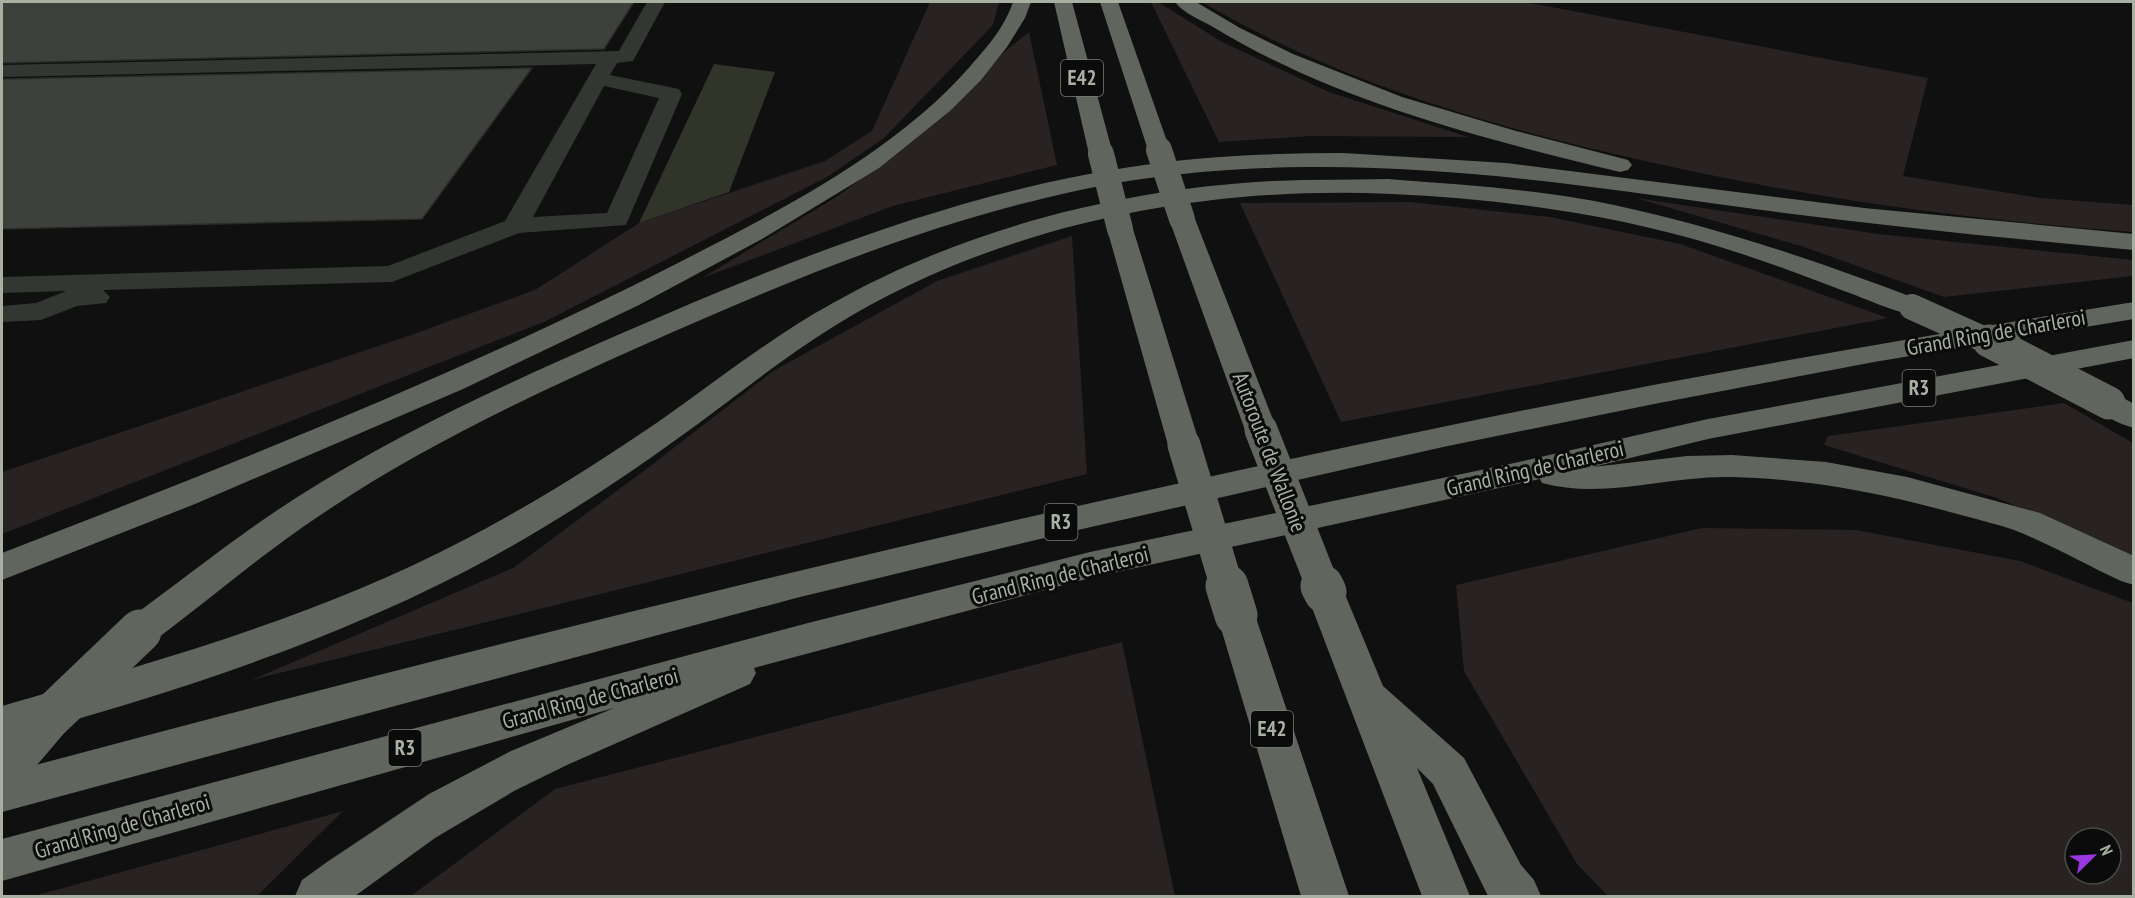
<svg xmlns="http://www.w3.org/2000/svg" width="2135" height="898" font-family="'PT Sans Narrow',sans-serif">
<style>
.green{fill:#292222;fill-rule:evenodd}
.water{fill:#303429}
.building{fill:#3d403b;stroke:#292c29;stroke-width:1.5}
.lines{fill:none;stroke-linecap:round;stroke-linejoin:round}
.minor{fill:#333732;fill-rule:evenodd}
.highway{fill:#60655d;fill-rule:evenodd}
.highway-bridge-far3{stroke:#60655d;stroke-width:20}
.highway-bridge-far2{stroke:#60655d;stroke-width:26}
.highway-bridge-far1{stroke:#60655d;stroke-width:33}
.highway-bridge{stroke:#60655d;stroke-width:43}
.labels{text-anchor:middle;stroke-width:6;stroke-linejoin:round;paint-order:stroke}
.shield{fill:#0a0b0a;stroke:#787e74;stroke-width:1.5}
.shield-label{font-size:21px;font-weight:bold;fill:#a7b0a1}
.street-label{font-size:22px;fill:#a7b0a1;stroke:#0a0b0a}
</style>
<rect width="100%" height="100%" fill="#0f100f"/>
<path class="green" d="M 930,2 L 999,2 L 993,25 L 884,138 L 827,177 L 544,322 L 2,534 L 2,472 L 411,335 L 535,290 L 639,223 L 825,161 L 872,131 Z
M 1151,2 L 1158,2 L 1222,42 L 1329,92 L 1468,137 L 1311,136 L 1219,142 Z
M 1202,2 L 1525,2 L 1928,78 L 1903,176 L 2040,198 L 2133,205 L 2133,232 C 1955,219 1780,194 1606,152 C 1467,119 1326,75 1202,2 Z
M 1029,32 L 1057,165 L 893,206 L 702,278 L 838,196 L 948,113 L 1004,52 Z
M 1636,198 L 1878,234 L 2133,260 L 2133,276 L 1944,297 L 1804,247 Z
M 1410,202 L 1550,217 L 1680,244 L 1888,318 L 1341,422 L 1240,203 Z
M 1072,236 L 1087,474 L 251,680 L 513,568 L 653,464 L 773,371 L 937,281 Z
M 2064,403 L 2133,443 L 2133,556 L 1997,498 L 1824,445 L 1828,436 Z
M 1702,528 L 1856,530 L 2020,561 L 2133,603 L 2133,896 L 1608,896 L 1577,864 L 1464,671 L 1456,585 ZM 2075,838 L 2111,838 L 2111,874 L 2075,874 Z
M 1122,642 L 1175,896 L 411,896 L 555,789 Z
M 343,811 L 257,896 L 34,896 Z"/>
<path class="water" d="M 714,64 L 775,72 L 729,192 L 639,223 Z"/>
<path class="building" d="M 2,2 L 634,2 L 604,49 L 2,63 Z
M 532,68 L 422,219 L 2,229 L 2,79 Z"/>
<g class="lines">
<path class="minor" d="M 647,2 L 665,2 L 633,61 L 617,63 L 610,75 L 679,89 L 682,94 L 626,225 L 519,233 L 392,282 L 103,290 L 110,297 L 106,303 L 77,306 L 41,320 L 2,322 L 2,306 L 36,303 L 66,291 L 2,293 L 2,277 L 388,266 L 505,221 L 596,64 L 2,77 L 2,65 L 619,51 ZM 604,86 L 659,98 L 607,213 L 533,217 Z"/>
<path class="highway" d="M 1013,2 L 1031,2 L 1025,18 L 1007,47 L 981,80 L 950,111 L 879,168 L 762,239 L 639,305 L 463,389 L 195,504 L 2,580 L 2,553 C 230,465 458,375 676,264 C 781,210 903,149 979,56 C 993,40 1006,23 1013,2 Z
M 1054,2 L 1072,2 L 1113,154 L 1109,159 L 1101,161 L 1093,159 L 1089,154 Z
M 1100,2 L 1118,2 L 1169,147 L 1166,152 L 1158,154 L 1150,152 L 1147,147 Z
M 1175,2 L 1196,2 L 1240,28 L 1293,54 L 1402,97 L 1516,131 L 1628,160 L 1632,165 L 1628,170 L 1620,172 C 1481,138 1336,102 1213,27 C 1201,20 1183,13 1175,2 Z
M 1343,153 L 1506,163 L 1864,208 L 2134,234 L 2134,250 C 2015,239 1896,227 1777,212 C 1620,191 1464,165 1305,167 C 1231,168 1157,174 1085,189 C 931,221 782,283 639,347 C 530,396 421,447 322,514 C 263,553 210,599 154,641 L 140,646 L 126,641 L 120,631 L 126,621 C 184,579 239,534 299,496 C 400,432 510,382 620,334 C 780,264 950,195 1124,168 C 1197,156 1270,153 1343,153 Z
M 1388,179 C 1463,185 1539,189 1614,205 C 1720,228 1821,262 1922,301 L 1926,307 L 1922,313 L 1912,315 C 1889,310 1867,299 1844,291 C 1802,275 1760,259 1717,246 C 1613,214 1501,199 1392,194 C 1203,185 998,225 836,325 C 781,359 730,401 677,439 C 618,482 557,521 494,556 C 343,639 168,695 2,740 L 2,706 C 160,660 317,617 464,540 C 531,505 595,465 658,422 C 715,382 771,337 833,303 C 966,228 1122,189 1274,181 C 1312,179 1350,180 1388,179 Z
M 1182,211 L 1191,214 L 1195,219 L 1277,430 L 1272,437 L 1261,440 L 1250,437 L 1245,430 L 1169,219 L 1173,214 Z
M 1120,221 L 1129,224 L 1133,229 L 1200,445 L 1196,452 L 1184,456 L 1172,452 L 1168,445 L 1107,229 L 1111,224 Z
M 2134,302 L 2134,319 L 1874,362 L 1654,404 L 1443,447 L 1069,532 L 796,598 L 2,812 L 2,774 C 479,646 959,527 1442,427 C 1672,379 1902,339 2134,302 Z
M 2134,340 L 2134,358 L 1708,439 L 1593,467 L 1687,456 L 1732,455 L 1826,462 L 1907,477 L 2040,513 L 2134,556 L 2134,585 L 2121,581 C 2086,565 2050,544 2014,530 C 1997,524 1979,520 1961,515 C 1886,494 1811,479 1732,477 C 1669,475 1604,500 1542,483 L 1540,479 L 1090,578 L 754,668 L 756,673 L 750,684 L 567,765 L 514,791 L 435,838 L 355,896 L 295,896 L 302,880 L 327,862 L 429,794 L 511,751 L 614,708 L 2,881 L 2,839 L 808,623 L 1090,552 L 1519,462 L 1708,419 Z
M 2109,393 L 2120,396 L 2134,404 L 2134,428 C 2119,424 2102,416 2093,403 L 2098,396 Z
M 1325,578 L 1338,582 L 1344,592 L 1383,686 L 1464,758 L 1521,865 L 1534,880 L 1541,896 L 1488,896 L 1433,784 L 1417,768 L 1470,896 L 1422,896 L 1306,592 L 1312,582 Z
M 1236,601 L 1250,605 L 1255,615 L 1349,896 L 1301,896 L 1217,615 L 1222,605 Z"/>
<path class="highway-bridge-far3" d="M 1158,147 L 1159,151"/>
<path class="highway-bridge-far2" d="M 1159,150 L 1182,219
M 1101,154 L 1120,229
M 1912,307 L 1992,343"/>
<path class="highway-bridge-far1" d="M 1989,341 L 2109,403
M 1261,430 L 1323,587
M 1184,445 L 1227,587"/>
<path class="highway-bridge" d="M 1227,586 L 1236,615
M 1322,586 L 1325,592
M 2,773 L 47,720 L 140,631"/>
</g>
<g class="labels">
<g class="shield">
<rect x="1061" y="60" width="42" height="36" rx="4.5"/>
<rect x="1902.5" y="370" width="33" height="36" rx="4.5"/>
<rect x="1044.5" y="504" width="33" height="36" rx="4.5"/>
<rect x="1251" y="711" width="42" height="36" rx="4.5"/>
<rect x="388.5" y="730" width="33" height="36" rx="4.5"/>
</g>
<g class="shield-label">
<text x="1082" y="85">E42</text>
<text x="1919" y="395">R3</text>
<text x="1061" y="529">R3</text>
<text x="1272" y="736">E42</text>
<text x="405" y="755">R3</text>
</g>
<g class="street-label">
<text transform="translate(1996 332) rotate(-10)" y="8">Grand Ring de Charleroi</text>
<text transform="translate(1270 452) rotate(69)" y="8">Autoroute de Wallonie</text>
<text transform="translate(1535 468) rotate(-13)" y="8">Grand Ring de Charleroi</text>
<text transform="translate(1060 575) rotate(-14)" y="8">Grand Ring de Charleroi</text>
<text transform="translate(590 698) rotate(-15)" y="8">Grand Ring de Charleroi</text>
<text transform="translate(122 826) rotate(-16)" y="8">Grand Ring de Charleroi</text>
</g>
</g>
<rect width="2135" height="898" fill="none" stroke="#a7b0a1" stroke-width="6"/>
<g transform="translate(2093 856) rotate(66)"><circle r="28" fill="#0a0b0a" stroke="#494d46" stroke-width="1.5"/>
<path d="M0-4.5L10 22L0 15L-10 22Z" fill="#9a38df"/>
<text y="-9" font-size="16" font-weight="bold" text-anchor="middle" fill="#a7b0a1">N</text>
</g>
</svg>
